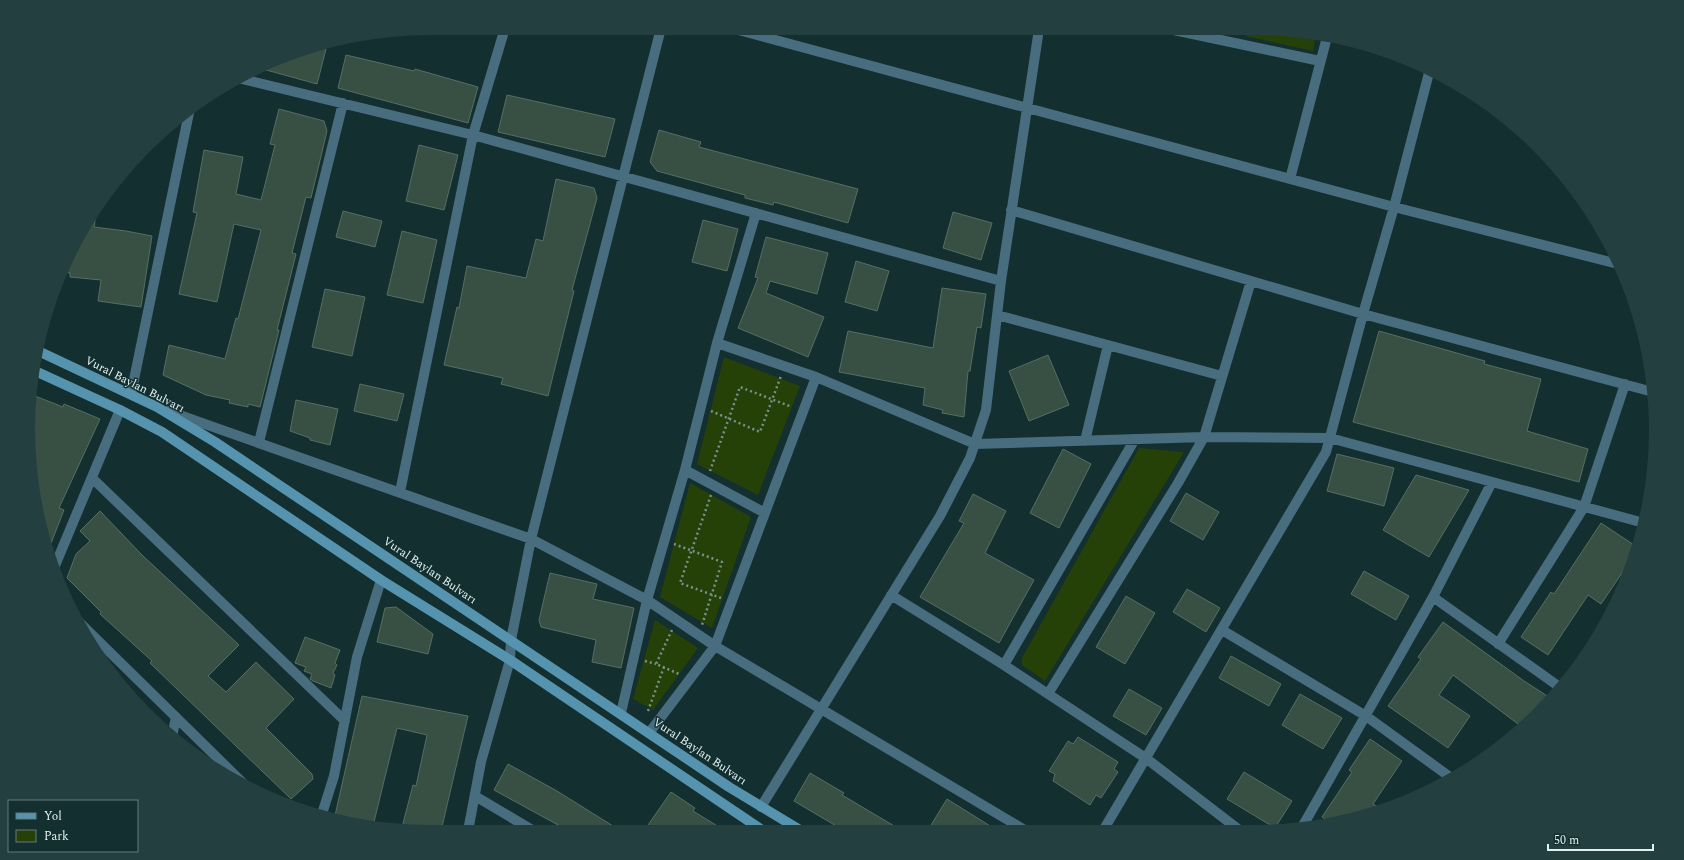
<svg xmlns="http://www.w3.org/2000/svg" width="1684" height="860" font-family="Spectral,serif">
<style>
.green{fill:#264107}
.building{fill:#384f44;stroke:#566e63}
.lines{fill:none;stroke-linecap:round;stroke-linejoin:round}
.path{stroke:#798f90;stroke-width:2.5;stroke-dasharray:2 3;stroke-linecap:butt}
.street{stroke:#486d7f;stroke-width:10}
.secondary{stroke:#5593af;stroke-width:10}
.labels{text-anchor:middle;stroke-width:3;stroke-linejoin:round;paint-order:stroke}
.street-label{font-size:12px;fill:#e1f1f1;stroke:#132f30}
</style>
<rect width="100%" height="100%" fill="#132f30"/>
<path class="green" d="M 1247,29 L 1280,29 L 1316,35 L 1313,51 L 1245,36 Z
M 724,357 L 800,386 L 758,495 L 697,464 Z
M 1139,448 L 1184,452 L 1045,681 L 1022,665 L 1022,658 Z
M 690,483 L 751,517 L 712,628 L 660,597 Z
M 655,620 L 698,648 L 653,710 L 633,699 Z"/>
<path class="building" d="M 314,46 L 326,49 L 317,84 L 259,68 L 301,49 Z
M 346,55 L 414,71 L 415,69 L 478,87 L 468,123 L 338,88 Z
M 507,95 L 615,119 L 605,157 L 498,132 Z
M 279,109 L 324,121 L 327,131 L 311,198 L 306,197 L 292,253 L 296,254 L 277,330 L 279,330 L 260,407 L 248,404 L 248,407 L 229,403 L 230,400 L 206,395 L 163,375 L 169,345 L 225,359 L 236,318 L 238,319 L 261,230 L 234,224 L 217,302 L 179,294 L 197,213 L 193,212 L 204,150 L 243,157 L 236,194 L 261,200 L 275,145 L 270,144 Z
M 659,130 L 701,142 L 699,147 L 858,189 L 848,223 L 774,202 L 773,205 L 745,198 L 745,195 L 657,171 L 650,162 Z
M 419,145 L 458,155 L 444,210 L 406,201 Z
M 556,179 L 594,188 L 597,198 L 572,290 L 574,291 L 548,396 L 501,384 L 503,378 L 444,365 L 457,307 L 459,308 L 467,266 L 526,278 L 536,239 L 543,241 Z
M 97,207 L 94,227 L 126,231 L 152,236 L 141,307 L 98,301 L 101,280 L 70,277 L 70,273 L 61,272 L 82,229 Z
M 343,211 L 382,221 L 375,247 L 336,237 Z
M 953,212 L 992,223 L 981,260 L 943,248 Z
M 703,220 L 738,229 L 727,271 L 692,262 Z
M 402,231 L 437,240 L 423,303 L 387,295 Z
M 766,237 L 828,253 L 817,294 L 770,281 L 766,293 L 824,317 L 808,357 L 738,328 L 758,278 L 755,277 Z
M 856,261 L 889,271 L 877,311 L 845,302 Z
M 942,288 L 986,294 L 981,328 L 977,327 L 970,371 L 968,371 L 964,417 L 942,413 L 943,410 L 923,405 L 925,388 L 839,372 L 848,331 L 933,348 Z
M 325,289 L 365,297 L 352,356 L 312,347 Z
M 1379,331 L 1485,361 L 1484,364 L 1541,379 L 1527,431 L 1588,449 L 1579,482 L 1353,422 Z
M 1048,355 L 1069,405 L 1029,421 L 1009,371 Z
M 360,384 L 404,394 L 397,421 L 354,411 Z
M 30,394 L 63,407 L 64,404 L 100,419 L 59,508 L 64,510 L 48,551 L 42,534 L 31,482 L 29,404 Z
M 296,400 L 338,409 L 330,445 L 310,440 L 310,438 L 290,431 Z
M 1063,449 L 1091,464 L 1059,528 L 1030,513 Z
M 1337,454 L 1394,468 L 1384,506 L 1327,491 Z
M 1416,475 L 1469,490 L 1429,557 L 1383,530 Z
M 1186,493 L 1219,512 L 1203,540 L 1170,521 Z
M 973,494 L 1006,511 L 985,553 L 1034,580 L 999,643 L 920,597 L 964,523 L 959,521 Z
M 100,511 L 143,556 L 239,645 L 208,676 L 226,692 L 256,662 L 294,699 L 266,728 L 312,774 L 313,779 L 291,799 L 150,663 L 152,661 L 100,614 L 101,612 L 67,578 L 76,554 L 90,541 L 80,531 Z
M 1601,523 L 1637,547 L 1635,554 L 1601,604 L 1588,595 L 1548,655 L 1521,637 L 1551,592 L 1554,594 Z
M 1364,571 L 1409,596 L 1396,620 L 1351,594 Z
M 550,573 L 597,584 L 593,599 L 634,608 L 621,668 L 592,662 L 596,640 L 541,627 L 539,620 Z
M 1187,589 L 1220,608 L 1206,632 L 1173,612 Z
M 1126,596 L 1155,613 L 1125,664 L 1096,647 Z
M 396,607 L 433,634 L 428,654 L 377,642 L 385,608 Z
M 1443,622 L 1524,681 L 1552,699 L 1522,727 L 1453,675 L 1439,695 L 1470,716 L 1448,748 L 1388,706 L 1421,659 L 1418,657 Z
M 305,637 L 340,650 L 335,663 L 337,665 L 333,673 L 335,675 L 331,688 L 313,681 L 310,679 L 312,674 L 304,671 L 306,667 L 295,663 Z
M 1231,656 L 1281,684 L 1269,706 L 1219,678 Z
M 1129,689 L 1162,708 L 1146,735 L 1113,716 Z
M 1300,694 L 1342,718 L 1323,749 L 1282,725 Z
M 362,696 L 468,716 L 441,831 L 401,831 L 413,785 L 416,786 L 427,735 L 397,728 L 373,826 L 334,820 Z
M 1078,737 L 1118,762 L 1114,769 L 1118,772 L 1101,798 L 1096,795 L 1090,805 L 1053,781 L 1055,774 L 1049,771 L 1068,741 L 1073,744 Z
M 1370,739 L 1402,761 L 1373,804 L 1381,809 L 1330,822 L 1322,817 L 1352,772 L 1349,770 Z
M 508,764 L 557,791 L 621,831 L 569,831 L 494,790 Z
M 1244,772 L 1292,801 L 1275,828 L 1227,799 Z
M 810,773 L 844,793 L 842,795 L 901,830 L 843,830 L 794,801 Z
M 671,792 L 695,808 L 693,811 L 724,830 L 656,830 L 648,825 Z
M 947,799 L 995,829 L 928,830 Z"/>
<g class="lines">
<path class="path" d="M 711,411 L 760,432 L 781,376
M 710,471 L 740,387 L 792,407
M 711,495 L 680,583 L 721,598
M 674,544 L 722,562 L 702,625
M 672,630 L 656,664 L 679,674
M 645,661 L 656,664
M 648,711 L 664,667"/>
<path class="street" d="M 731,28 L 1394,207 L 1618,264
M 1169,29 L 1320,61
M 238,78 L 473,135 L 1001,281
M 1290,179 L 1327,37
M 1011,210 L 1363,314 L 1653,392
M 997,315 L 1222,376
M 717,343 L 816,377 L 975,444 L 1204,437 L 1330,438 L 1644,523
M 131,394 L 190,108
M 168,411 L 531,539 L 647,600 L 715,646 L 1023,829
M 1085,441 L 1108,345
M 259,442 L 343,103
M 685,470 L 765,513
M 92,478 L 345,721
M 400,492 L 473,135 L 505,28
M 54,568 L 120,410
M 891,595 L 1004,665 L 1147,759 L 1238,829
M 1433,597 L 1561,688
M 75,618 L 248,788
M 1222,630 L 1366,716 L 1450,777
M 1498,644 L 1584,507 L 1625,384
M 1004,665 L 1135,439
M 1048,694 L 1178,483 L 1204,437 L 1251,281
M 621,713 L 647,600 L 685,470 L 717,343 L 756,213
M 649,733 L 715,646 L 816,377
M 172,737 L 176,717
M 475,796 L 534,831
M 761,807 L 940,516 L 970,458 L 986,410 L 1001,281 L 1039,29
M 321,817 L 334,776 L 357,657 L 381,580
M 1104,829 L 1326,452 L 1363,314 L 1394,207 L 1430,69
M 1301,829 L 1433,597 L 1492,482
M 468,831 L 481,762 L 510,660 L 511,640 L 531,539 L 661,28"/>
<path class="secondary" d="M 36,350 L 157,407 L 215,442 L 729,787 L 800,830
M 33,370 L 120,410 L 162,432 L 381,580 L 510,660 L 762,830"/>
</g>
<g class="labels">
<g class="street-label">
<text transform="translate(135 384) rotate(27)" y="4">Vural Baylan Bulvarı</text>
<text transform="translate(430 570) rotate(34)" y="4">Vural Baylan Bulvarı</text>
<text transform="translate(700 751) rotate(34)" y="4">Vural Baylan Bulvarı</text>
</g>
</g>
<path d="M0 0H1684V860H0ZM430 35H1254A395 395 0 0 1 1649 430V430A395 395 0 0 1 1254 825H430A395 395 0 0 1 35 430V430A395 395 0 0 1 430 35Z" fill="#233f3f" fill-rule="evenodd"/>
<rect x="8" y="800" width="130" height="52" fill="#132f30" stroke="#657d7d"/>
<rect x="16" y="813" width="20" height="6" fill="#5593af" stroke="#657d7d"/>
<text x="44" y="820" font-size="12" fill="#e1f1f1">Yol</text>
<rect x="16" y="830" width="20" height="12" fill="#264107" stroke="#657d7d"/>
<text x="44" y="840" font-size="12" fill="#e1f1f1">Park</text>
<path d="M1548 844v6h105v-6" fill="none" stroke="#e1f1f1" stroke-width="2"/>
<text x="1554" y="844" font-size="12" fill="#e1f1f1" stroke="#132f30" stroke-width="3" paint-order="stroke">50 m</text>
</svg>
